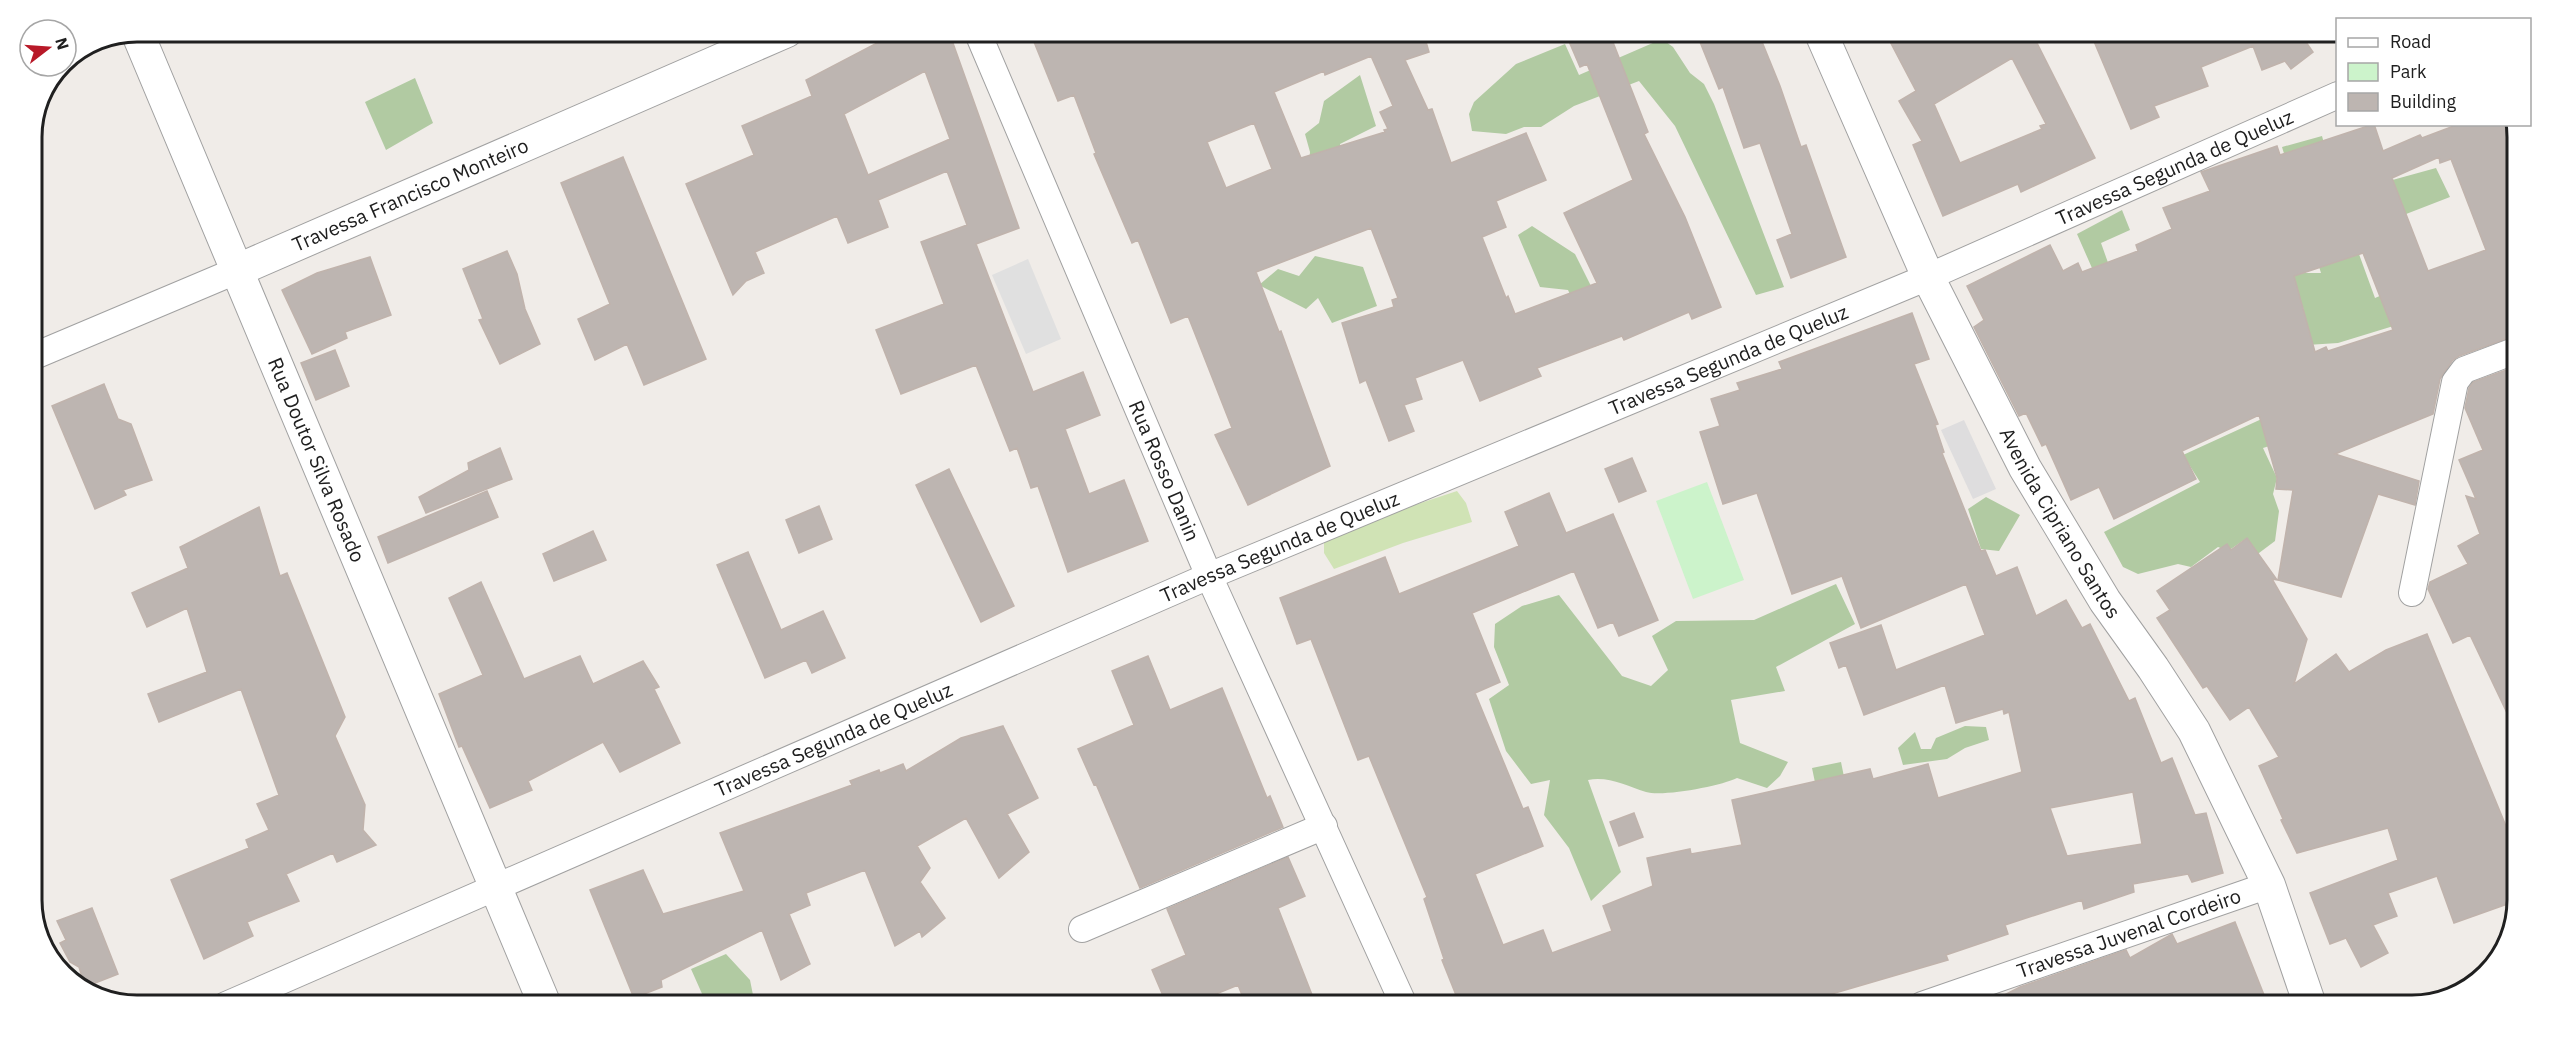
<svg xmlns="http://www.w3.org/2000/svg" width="2549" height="1037" font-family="'IBM Plex Sans',sans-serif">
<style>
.residential{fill:#deddde}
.grass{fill:#d0e3b5}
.forest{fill:#b1caa2}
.park{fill:#ccf3cb}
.parking{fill:#e0e0e0}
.building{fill:#bdb5b1;stroke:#c0b3ac;stroke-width:1.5;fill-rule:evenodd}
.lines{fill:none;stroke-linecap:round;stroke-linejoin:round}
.minor-casing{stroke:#a1a1a1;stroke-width:28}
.tertiary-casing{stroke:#a1a1a1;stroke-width:34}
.minor{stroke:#fff;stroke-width:26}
.tertiary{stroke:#fff;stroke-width:32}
.labels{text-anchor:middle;stroke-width:4.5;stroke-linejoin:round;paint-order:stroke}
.street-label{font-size:20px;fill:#202020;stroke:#fff}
.rim{fill:none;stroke:#202020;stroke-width:3}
</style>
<rect width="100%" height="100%" fill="#f0ece8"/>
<path class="residential" d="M 1964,420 L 1996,489 L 1973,499 L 1941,430 Z"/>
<path class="grass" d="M 1457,491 L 1466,503 L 1472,522 L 1403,543 L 1334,569 L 1324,553 L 1324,535 Z"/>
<path class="forest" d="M 1662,39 L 1673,47 L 1690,73 L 1704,84 L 1714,104 L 1784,287 L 1756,295 L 1675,126 L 1639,81 L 1574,106 L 1541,127 L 1524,127 L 1506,134 L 1472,131 L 1469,114 L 1474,102 L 1516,64 L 1565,44 L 1579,75 Z
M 1360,75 L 1376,126 L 1340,144 L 1343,161 L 1309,164 L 1310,152 L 1305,134 L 1319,123 L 1324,101 Z
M 415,78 L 433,123 L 386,150 L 365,102 Z
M 2322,136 L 2338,195 L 2436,168 L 2450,197 L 2352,235 L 2375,298 L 2396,289 L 2400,324 L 2338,343 L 2307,345 L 2303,307 L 2265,273 L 2321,273 L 2282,147 Z
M 2122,210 L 2130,230 L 2101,243 L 2127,316 L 2125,343 L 2077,234 Z
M 1532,226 L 1575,254 L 1617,338 L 1594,347 L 1568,290 L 1540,287 L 1518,235 Z
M 1315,256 L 1363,267 L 1377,306 L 1332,323 L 1318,298 L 1306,309 L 1259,285 L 1278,269 L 1299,276 Z
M 2266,417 L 2279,443 L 2263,448 L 2277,478 L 2273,494 L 2279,511 L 2275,541 L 2255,556 L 2247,538 L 2228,551 L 2218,547 L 2191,567 L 2178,564 L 2138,574 L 2123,567 L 2104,532 L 2200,482 L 2183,455 Z
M 1986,497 L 2020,515 L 1999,551 L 1981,549 L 1968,509 Z
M 1836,584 L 1855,624 L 1776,667 L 1785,691 L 1731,700 L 1740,743 L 1788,762 L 1780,776 L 1767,788 L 1737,778 C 1721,786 1663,797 1646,792 C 1626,786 1609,776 1588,780 L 1621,872 L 1591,901 L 1569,848 L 1544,815 L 1550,780 L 1531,784 L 1506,751 L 1489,699 L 1509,685 L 1494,647 L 1495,624 L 1522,606 L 1559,595 L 1622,676 L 1651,686 L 1668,670 L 1652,636 L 1676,621 L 1754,620 Z
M 1965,726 L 1986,727 L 1989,740 L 1965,748 L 1947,759 L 1903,765 L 1898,748 L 1915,732 L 1921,749 L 1931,749 L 1936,738 Z
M 1841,762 L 1856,836 L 1828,845 L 1812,768 Z
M 726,954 L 750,980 L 755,1005 L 707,1005 L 691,969 Z"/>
<path class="park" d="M 1707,482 L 1744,580 L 1693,599 L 1656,501 Z"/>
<path class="parking" d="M 1028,259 L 1061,339 L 1026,354 L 992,275 Z"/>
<path class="building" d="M 898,32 L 949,32 L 1019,228 L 976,244 L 1033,392 L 1083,372 L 1100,415 L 1065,429 L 1089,494 L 1124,480 L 1148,541 L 1068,572 L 1038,486 L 1031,488 L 1017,448 L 1010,451 L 976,365 L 901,394 L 876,330 L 944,304 L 921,242 L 967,225 L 947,171 L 878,200 L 888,227 L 848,243 L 837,216 L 755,252 L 764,273 L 746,281 L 733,295 L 686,184 L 754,155 L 742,126 L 812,96 L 806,80 ZM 925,71 L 950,139 L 868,175 L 844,114 Z
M 1030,32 L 1430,32 L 1424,35 L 1429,52 L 1405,60 L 1428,110 L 1432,109 L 1451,163 L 1526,133 L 1546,180 L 1496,201 L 1506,227 L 1482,237 L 1506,298 L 1508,296 L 1515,314 L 1597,283 L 1564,213 L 1633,180 L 1587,64 L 1580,67 L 1565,32 L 1609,32 L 1648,132 L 1644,134 L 1685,217 L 1721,307 L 1692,319 L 1689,312 L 1624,340 L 1622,336 L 1537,368 L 1541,376 L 1480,401 L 1463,360 L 1415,378 L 1422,399 L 1404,405 L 1414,431 L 1389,441 L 1366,380 L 1360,383 L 1342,323 L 1394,307 L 1392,300 L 1398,298 L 1371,228 L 1256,272 L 1279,332 L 1281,331 L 1330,466 L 1248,505 L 1215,435 L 1232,428 L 1188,316 L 1171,323 L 1138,240 L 1132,243 L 1094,154 L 1096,153 L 1074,95 L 1058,101 ZM 1371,56 L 1393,106 L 1380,112 L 1388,129 L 1384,130 L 1385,132 L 1301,158 L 1274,92 L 1324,71 L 1325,75 ZM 1254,123 L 1272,169 L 1226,188 L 1207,142 Z
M 1696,32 L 1758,32 L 1780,86 L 1801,147 L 1806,145 L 1846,257 L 1791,278 L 1777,240 L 1792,234 L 1760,143 L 1744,148 L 1723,87 L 1719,89 Z
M 1885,32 L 2058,32 L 2037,43 L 2095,158 L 2021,192 L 2018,184 L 1943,216 L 1913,145 L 1922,141 L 1899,101 L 1916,91 ZM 2012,58 L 2046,124 L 2040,126 L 2042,129 L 1960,163 L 1934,104 Z
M 2113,32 L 2299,32 L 2313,52 L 2291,69 L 2285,61 L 2262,70 L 2253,46 L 2201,67 L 2208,86 L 2154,106 L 2159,117 L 2131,129 L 2093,39 Z
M 2374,124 L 2383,151 L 2420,135 L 2422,138 L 2459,124 L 2515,124 L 2517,131 L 2517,335 L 2459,356 L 2452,361 L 2440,379 L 2433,414 L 2335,454 L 2419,481 L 2415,505 L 2378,494 L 2341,597 L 2278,580 L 2293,490 L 2276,489 L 2277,478 L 2259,415 L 2182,451 L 2196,479 L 2114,519 L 2099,487 L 2071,500 L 2046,444 L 2042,446 L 2026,413 L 2019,416 L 1974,327 L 1984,320 L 1967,286 L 2050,245 L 2063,271 L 2078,263 L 2082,272 L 2138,251 L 2136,245 L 2172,229 L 2163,208 L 2210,191 L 2201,172 L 2277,146 L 2280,155 ZM 2439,157 L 2440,163 L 2451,159 L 2486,250 L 2428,271 L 2392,178 ZM 2363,253 L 2393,330 L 2328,351 L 2326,347 L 2315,352 L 2294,276 Z
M 623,157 L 706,359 L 644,385 L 627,344 L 595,360 L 578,319 L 610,304 L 561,183 Z
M 507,251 L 517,274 L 525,309 L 540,344 L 500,364 L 479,320 L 483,319 L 463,269 Z
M 370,257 L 391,315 L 345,332 L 347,338 L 312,354 L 282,290 L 317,273 Z
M 1912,313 L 1929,359 L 1914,364 L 1938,424 L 1935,425 L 1944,452 L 1942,453 L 1981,551 L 1985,550 L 1996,576 L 2017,567 L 2036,616 L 2066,600 L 2082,628 L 2090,624 L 2129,701 L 2135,698 L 2161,763 L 2172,758 L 2195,815 L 2206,813 L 2223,873 L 2192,882 L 2188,874 L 2133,884 L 2134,892 L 2084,909 L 2082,900 L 2005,925 L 2008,934 L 1946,955 L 1948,960 L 1794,1005 L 1460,1005 L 1442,960 L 1444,959 L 1424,899 L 1427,897 L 1369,756 L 1358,760 L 1311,639 L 1297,644 L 1280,598 L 1385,557 L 1399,594 L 1519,546 L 1505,512 L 1549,493 L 1566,533 L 1613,514 L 1658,620 L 1619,636 L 1613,622 L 1598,628 L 1574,571 L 1472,613 L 1500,682 L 1475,693 L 1523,809 L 1528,807 L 1543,846 L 1475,874 L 1503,945 L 1543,930 L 1552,953 L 1612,931 L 1603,906 L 1653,886 L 1647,858 L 1690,849 L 1691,854 L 1742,845 L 1732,800 L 1870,769 L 1873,779 L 1928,764 L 1938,798 L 2022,772 L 2009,712 L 2004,714 L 2003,709 L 1956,723 L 1945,685 L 1864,715 L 1846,665 L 1839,668 L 1830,643 L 1881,625 L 1896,670 L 1985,635 L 1966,584 L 1861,628 L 1842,576 L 1792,594 L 1757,493 L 1723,504 L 1700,432 L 1720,426 L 1711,399 L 1740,390 L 1737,383 L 1782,369 L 1779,362 ZM 2133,792 L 2142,844 L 2067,856 L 2050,808 Z
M 335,350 L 349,386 L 316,400 L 301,363 Z
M 2517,366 L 2517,734 L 2470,635 L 2453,643 L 2428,589 L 2430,582 L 2468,564 L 2458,546 L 2480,534 L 2466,496 L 2476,499 L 2459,460 L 2483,450 L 2465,408 L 2469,388 L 2473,382 Z
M 104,384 L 118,419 L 131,424 L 152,480 L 123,490 L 126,495 L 95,509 L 52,406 Z
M 500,448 L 512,479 L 426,513 L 419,497 L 469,470 L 468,463 Z
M 1632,458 L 1646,491 L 1619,502 L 1605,469 Z
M 949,469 L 1014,606 L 981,622 L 916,485 Z
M 487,491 L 498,517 L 388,563 L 378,537 Z
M 819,506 L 832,539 L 799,553 L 786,520 Z
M 259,507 L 280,576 L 287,573 L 345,717 L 335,736 L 365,805 L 363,830 L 376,845 L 337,862 L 333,853 L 286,874 L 299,901 L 247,922 L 253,936 L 204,959 L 171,880 L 249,848 L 246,840 L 269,830 L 257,804 L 279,795 L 241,689 L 159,722 L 148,694 L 207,672 L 187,608 L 147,627 L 132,593 L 188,568 L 180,547 Z
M 593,531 L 606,560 L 554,581 L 543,554 Z
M 2247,538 L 2277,580 L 2272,579 L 2307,639 L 2294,684 L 2336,654 L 2349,672 L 2386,650 L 2427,634 L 2517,853 L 2517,895 L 2511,897 L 2513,902 L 2454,923 L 2437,876 L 2388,893 L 2397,916 L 2373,925 L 2388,953 L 2361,967 L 2346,938 L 2330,944 L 2310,893 L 2398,860 L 2388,828 L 2297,853 L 2281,820 L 2283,819 L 2259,766 L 2279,757 L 2249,707 L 2230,720 L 2207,686 L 2203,688 L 2157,618 L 2170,610 L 2157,591 L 2227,544 L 2231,550 Z
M 748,552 L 781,630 L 823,611 L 845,658 L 812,673 L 806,660 L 765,678 L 717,565 Z
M 481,582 L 524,679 L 580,656 L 593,684 L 643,661 L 659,687 L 654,689 L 680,743 L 620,772 L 603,742 L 528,781 L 532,790 L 490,808 L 462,746 L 459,747 L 439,694 L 483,675 L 449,598 Z
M 1148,656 L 1170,710 L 1222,688 L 1267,798 L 1270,796 L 1283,827 L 1140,888 L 1096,784 L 1094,785 L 1078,749 L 1134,725 L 1112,671 Z
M 1003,726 L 1038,798 L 1007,814 L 1029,852 L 999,878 L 966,818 L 917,846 L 930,868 L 920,882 L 945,918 L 922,937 L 920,931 L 895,946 L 865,870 L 806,893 L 810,905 L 789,914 L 810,964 L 781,980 L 762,930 L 661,980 L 662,987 L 634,998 L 590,890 L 643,870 L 663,914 L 744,891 L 720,833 L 852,785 L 850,781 L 879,770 L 880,773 L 903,764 L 906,771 L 961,738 Z
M 1634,813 L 1643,837 L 1619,846 L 1610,822 Z
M 1288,857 L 1305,896 L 1278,908 L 1316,1005 L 1246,1005 L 1238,985 L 1189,1005 L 1167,1005 L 1152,970 L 1186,955 L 1167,909 Z
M 92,908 L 118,974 L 85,987 L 79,967 L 70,962 L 60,943 L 66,940 L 57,921 Z
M 2235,922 L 2268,1005 L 1985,1005 L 2020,987 L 2126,950 L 2130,958 L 2172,934 L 2177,944 Z"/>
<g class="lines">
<g class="minor-casing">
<g id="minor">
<path id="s1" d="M 977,31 L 1209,576 L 1404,1005"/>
<path d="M 32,357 L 238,270"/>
<path d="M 2412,593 L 2455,382 L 2464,370 L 2517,350"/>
<path d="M 1082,929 L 1324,826"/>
<path id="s2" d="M 226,1005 L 1209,576 L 1928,277 L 2338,95"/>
<path id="s3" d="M 1922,1005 L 2269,885"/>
</g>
</g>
<g class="tertiary-casing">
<g id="tertiary">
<path id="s4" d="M 1820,31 L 1928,277 L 2025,468 L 2105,601 L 2153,668 L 2194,731 L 2269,885 L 2310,1005"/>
<path id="s5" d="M 137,32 L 545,1005"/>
<path id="s6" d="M 238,270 L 787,31"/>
</g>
</g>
<use href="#minor" class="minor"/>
<use href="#tertiary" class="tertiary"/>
</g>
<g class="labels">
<g class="street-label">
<text dy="7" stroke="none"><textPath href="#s2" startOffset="2121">Travessa Segunda de Queluz</textPath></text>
<text dy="7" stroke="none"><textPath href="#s6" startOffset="188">Travessa Francisco Monteiro</textPath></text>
<text dy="7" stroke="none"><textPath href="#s2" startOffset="1635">Travessa Segunda de Queluz</textPath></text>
<text dy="7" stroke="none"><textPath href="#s5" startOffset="464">Rua Doutor Silva Rosado</textPath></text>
<text dy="7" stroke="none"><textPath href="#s1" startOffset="478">Rua Rosso Danin</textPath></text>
<text dy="7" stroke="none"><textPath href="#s4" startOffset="548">Avenida Cipriano Santos</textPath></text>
<text dy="7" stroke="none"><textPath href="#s2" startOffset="1149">Travessa Segunda de Queluz</textPath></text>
<text dy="7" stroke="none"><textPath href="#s2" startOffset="663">Travessa Segunda de Queluz</textPath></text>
<text dy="7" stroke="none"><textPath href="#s3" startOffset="219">Travessa Juvenal Cordeiro</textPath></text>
</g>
</g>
<path d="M0 0H2549V1037H0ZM137 42H2412A95 95 0 0 1 2507 137V900A95 95 0 0 1 2412 995H137A95 95 0 0 1 42 900V137A95 95 0 0 1 137 42Z" fill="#fff" fill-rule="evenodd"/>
<path class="rim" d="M137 42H2412A95 95 0 0 1 2507 137V900A95 95 0 0 1 2412 995H137A95 95 0 0 1 42 900V137A95 95 0 0 1 137 42Z"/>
<rect x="2336" y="18" width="195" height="108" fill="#ffffff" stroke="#a6a6a6" stroke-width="1.5"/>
<rect x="2348" y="38" width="30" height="9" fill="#ffffff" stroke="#a6a6a6" stroke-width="1.5"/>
<text x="2390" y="48" font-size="18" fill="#202020">Road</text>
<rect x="2348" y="63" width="30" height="18" fill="#ccf3cb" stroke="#a6a6a6" stroke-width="1.5"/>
<text x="2390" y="78" font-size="18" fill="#202020">Park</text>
<rect x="2348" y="93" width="30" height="18" fill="#bdb5b1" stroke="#a6a6a6" stroke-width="1.5"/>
<text x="2390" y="108" font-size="18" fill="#202020">Building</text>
<g transform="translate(48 48) rotate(73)"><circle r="28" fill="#ffffff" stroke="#a6a6a6" stroke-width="1.5"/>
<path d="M0-4.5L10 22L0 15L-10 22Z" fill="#b81928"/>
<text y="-9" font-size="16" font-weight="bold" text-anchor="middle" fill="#202020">N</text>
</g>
</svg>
